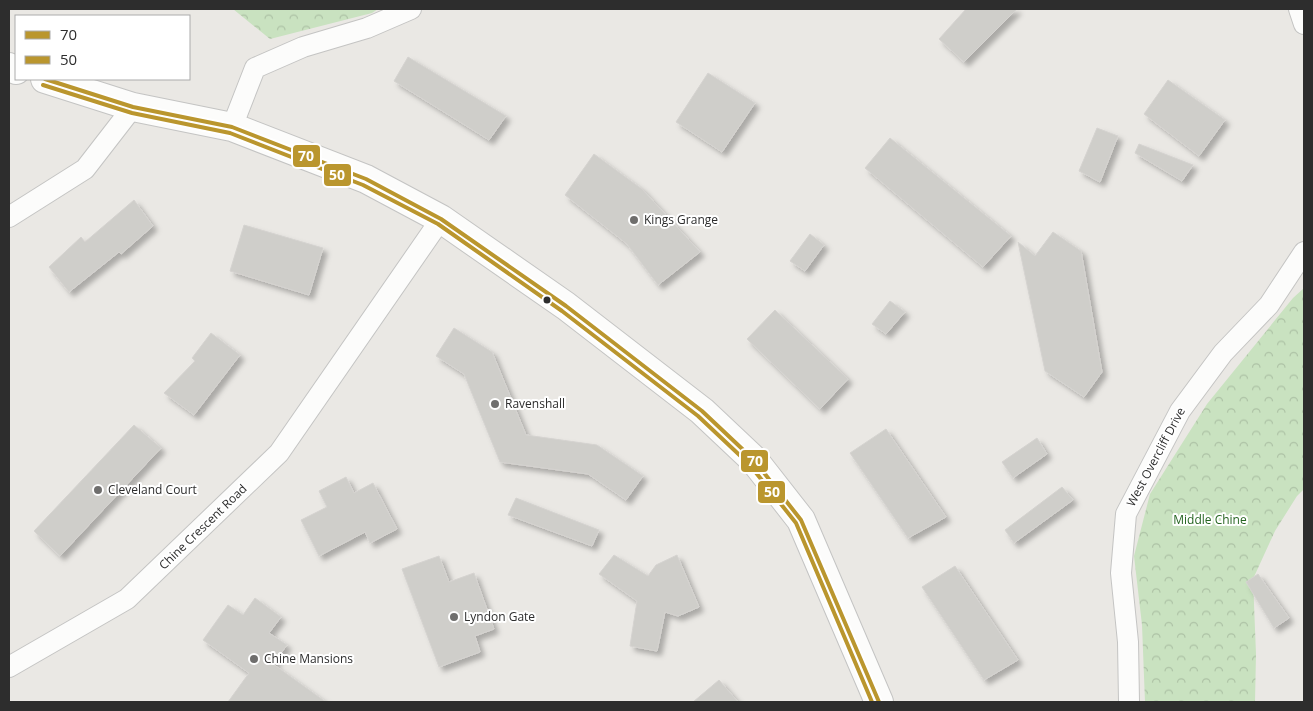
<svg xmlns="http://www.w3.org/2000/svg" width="1313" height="711" font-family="'Open Sans',sans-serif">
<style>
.forest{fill:url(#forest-crowns)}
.building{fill:#cfceca;stroke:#d5d3d0;filter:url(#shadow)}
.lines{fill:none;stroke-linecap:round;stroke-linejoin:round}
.street-casing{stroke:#c4c4c3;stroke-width:22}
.secondary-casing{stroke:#c4c4c3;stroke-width:30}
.street{stroke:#fcfcfb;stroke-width:20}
.secondary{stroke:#fcfcfb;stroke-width:28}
.bus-1-casing{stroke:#fff;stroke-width:8}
.bus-2-casing{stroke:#fff;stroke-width:8}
.bus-1{stroke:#ba962e;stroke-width:4}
.bus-2{stroke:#ba962e;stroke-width:4}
.poi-dot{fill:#6f6e6d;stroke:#fff;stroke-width:2}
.bus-dot{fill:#2d2d2d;stroke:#fff;stroke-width:2}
.labels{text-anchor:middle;stroke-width:4;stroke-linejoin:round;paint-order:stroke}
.poi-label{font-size:12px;fill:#2d2d2d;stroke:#fff;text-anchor:start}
.street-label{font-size:12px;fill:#2d2d2d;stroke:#fff}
.park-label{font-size:12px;fill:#266522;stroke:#fff}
.line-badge{stroke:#fff;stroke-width:2}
.badge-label{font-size:14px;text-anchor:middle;font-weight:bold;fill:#fff}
</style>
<defs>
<pattern id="forest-crowns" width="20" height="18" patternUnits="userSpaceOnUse" patternTransform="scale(1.25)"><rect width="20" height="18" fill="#c9e2c0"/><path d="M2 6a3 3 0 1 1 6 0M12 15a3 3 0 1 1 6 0" fill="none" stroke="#adc2a5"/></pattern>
<filter id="shadow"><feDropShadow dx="4.5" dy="4.5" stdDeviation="2.5" flood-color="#0004"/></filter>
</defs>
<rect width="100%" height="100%" fill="#eae8e4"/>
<path class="forest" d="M 233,9 L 378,9 L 372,13 L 270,39 Z
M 1304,288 L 1304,489 L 1297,496 L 1275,531 L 1253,579 L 1256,654 L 1255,702 L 1145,702 L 1142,625 L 1134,556 L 1150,494 L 1207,404 L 1293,298 Z"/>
<path class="building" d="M 966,9 L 1017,9 L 964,62 L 939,39 Z
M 408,57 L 506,116 L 489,140 L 394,81 Z
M 708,73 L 755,103 L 722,152 L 676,122 Z
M 1168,80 L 1225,120 L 1199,156 L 1144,114 Z
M 1097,128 L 1118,136 L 1100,182 L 1079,171 Z
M 890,138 L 1011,236 L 983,267 L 865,168 Z
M 1139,144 L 1193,165 L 1182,181 L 1135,153 Z
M 594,154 L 642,189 L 700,252 L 658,285 L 627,244 L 565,195 Z
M 134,200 L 153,226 L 121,254 L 119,252 L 69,292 L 49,267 L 81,237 L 85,242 Z
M 244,225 L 323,248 L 309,295 L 230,271 Z
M 1053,232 L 1081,251 L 1102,372 L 1084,397 L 1045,371 L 1018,242 L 1035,256 Z
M 810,234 L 824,245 L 805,271 L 790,261 Z
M 890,301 L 905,312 L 886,334 L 872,324 Z
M 775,310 L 848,379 L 820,409 L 747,339 Z
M 454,328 L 492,352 L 526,435 L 597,445 L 643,476 L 626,500 L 588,474 L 500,462 L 464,374 L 436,356 Z
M 211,333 L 240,355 L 194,415 L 164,393 L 195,361 L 192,358 Z
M 134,425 L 161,448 L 60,556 L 34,531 Z
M 886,429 L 946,517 L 908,538 L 850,453 Z
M 1037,438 L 1047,454 L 1013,478 L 1002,462 Z
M 346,477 L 354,493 L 373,483 L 397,529 L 370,543 L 365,532 L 319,556 L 301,520 L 327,507 L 319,491 Z
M 1062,487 L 1073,500 L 1014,543 L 1005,530 Z
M 516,498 L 599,530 L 592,546 L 508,515 Z
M 614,555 L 648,576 L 656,565 L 677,555 L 699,607 L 678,616 L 665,612 L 657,651 L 630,646 L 637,601 L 599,574 Z
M 439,556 L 449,582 L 474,573 L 494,629 L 475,636 L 480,652 L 439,667 L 402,569 Z
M 955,566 L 1018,660 L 984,680 L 922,587 Z
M 1258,574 L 1289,618 L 1274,628 L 1246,582 Z
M 255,598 L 281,617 L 269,633 L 287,645 L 273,664 L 326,702 L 228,702 L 249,673 L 203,640 L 228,605 L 243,615 Z
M 719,680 L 738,702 L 693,702 Z"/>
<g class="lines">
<g class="street-casing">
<path id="street" d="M 1299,9 L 1304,24
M 232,127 L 255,68 L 303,47 L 367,28 L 411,9
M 9,217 L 85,169 L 133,107
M 9,667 L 127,599 L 279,453 L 441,219
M 1129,702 L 1128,642 L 1121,573 L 1126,514 L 1180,411 L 1223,353 L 1269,305 L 1304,252"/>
</g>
<g class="secondary-casing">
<path id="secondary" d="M 9,67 L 16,70
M 45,79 L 133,107 L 232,127 L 366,179 L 441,219 L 566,306 L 702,411 L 754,460 L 801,520 L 879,702"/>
</g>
<use href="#street" class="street"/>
<use href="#secondary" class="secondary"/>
<g class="bus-1-casing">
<path id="bus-1" d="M 45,79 L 133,107 L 232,127 L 366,179 L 441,219 L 566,306 L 702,411 L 754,460 L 801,520 L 879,702"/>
</g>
<g class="bus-2-casing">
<path id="bus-2" d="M 43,85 L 132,113 L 230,133 L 363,185 L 438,224 L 562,311 L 698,416 L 749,464 L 796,523 L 872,702"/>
</g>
<use href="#bus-1" class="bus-1"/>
<use href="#bus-2" class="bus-2"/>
</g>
<g class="poi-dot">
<circle cx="634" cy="220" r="5"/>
<circle cx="495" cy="404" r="5"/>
<circle cx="98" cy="490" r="5"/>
<circle cx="454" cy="617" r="5"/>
<circle cx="254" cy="659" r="5"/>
</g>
<circle class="bus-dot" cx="547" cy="300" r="4.5"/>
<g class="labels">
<g class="poi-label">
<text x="644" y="224">Kings Grange</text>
<text x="505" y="408">Ravenshall</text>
<text x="108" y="494">Cleveland Court</text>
<text x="464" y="621">Lyndon Gate</text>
<text x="264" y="663">Chine Mansions</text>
</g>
<g class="street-label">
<text transform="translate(1156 457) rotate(-62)" y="4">West Overcliff Drive</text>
<text transform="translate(203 527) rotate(-44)" y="4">Chine Crescent Road</text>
</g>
<g class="park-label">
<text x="1210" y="524">Middle Chine</text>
</g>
</g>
<g class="line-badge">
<rect x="292" y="144" width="29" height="24" rx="5" fill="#ba962e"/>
<rect x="323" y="163" width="29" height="24" rx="5" fill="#ba962e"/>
<rect x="740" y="449" width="29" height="24" rx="5" fill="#ba962e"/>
<rect x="757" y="480" width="29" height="24" rx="5" fill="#ba962e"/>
</g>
<g class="badge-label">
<text x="306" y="161">70</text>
<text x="337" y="180">50</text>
<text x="755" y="466">70</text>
<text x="772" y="497">50</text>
</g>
<rect width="1313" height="711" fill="none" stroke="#2d2d2d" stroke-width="20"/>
<rect x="15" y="15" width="175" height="65" fill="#ffffff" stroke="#ababab"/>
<rect x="25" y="31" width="25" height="8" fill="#ba962e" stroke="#ababab"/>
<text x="60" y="40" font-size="15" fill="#2d2d2d">70</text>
<rect x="25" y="56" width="25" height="8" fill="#ba962e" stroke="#ababab"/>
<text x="60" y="65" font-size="15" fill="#2d2d2d">50</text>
</svg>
